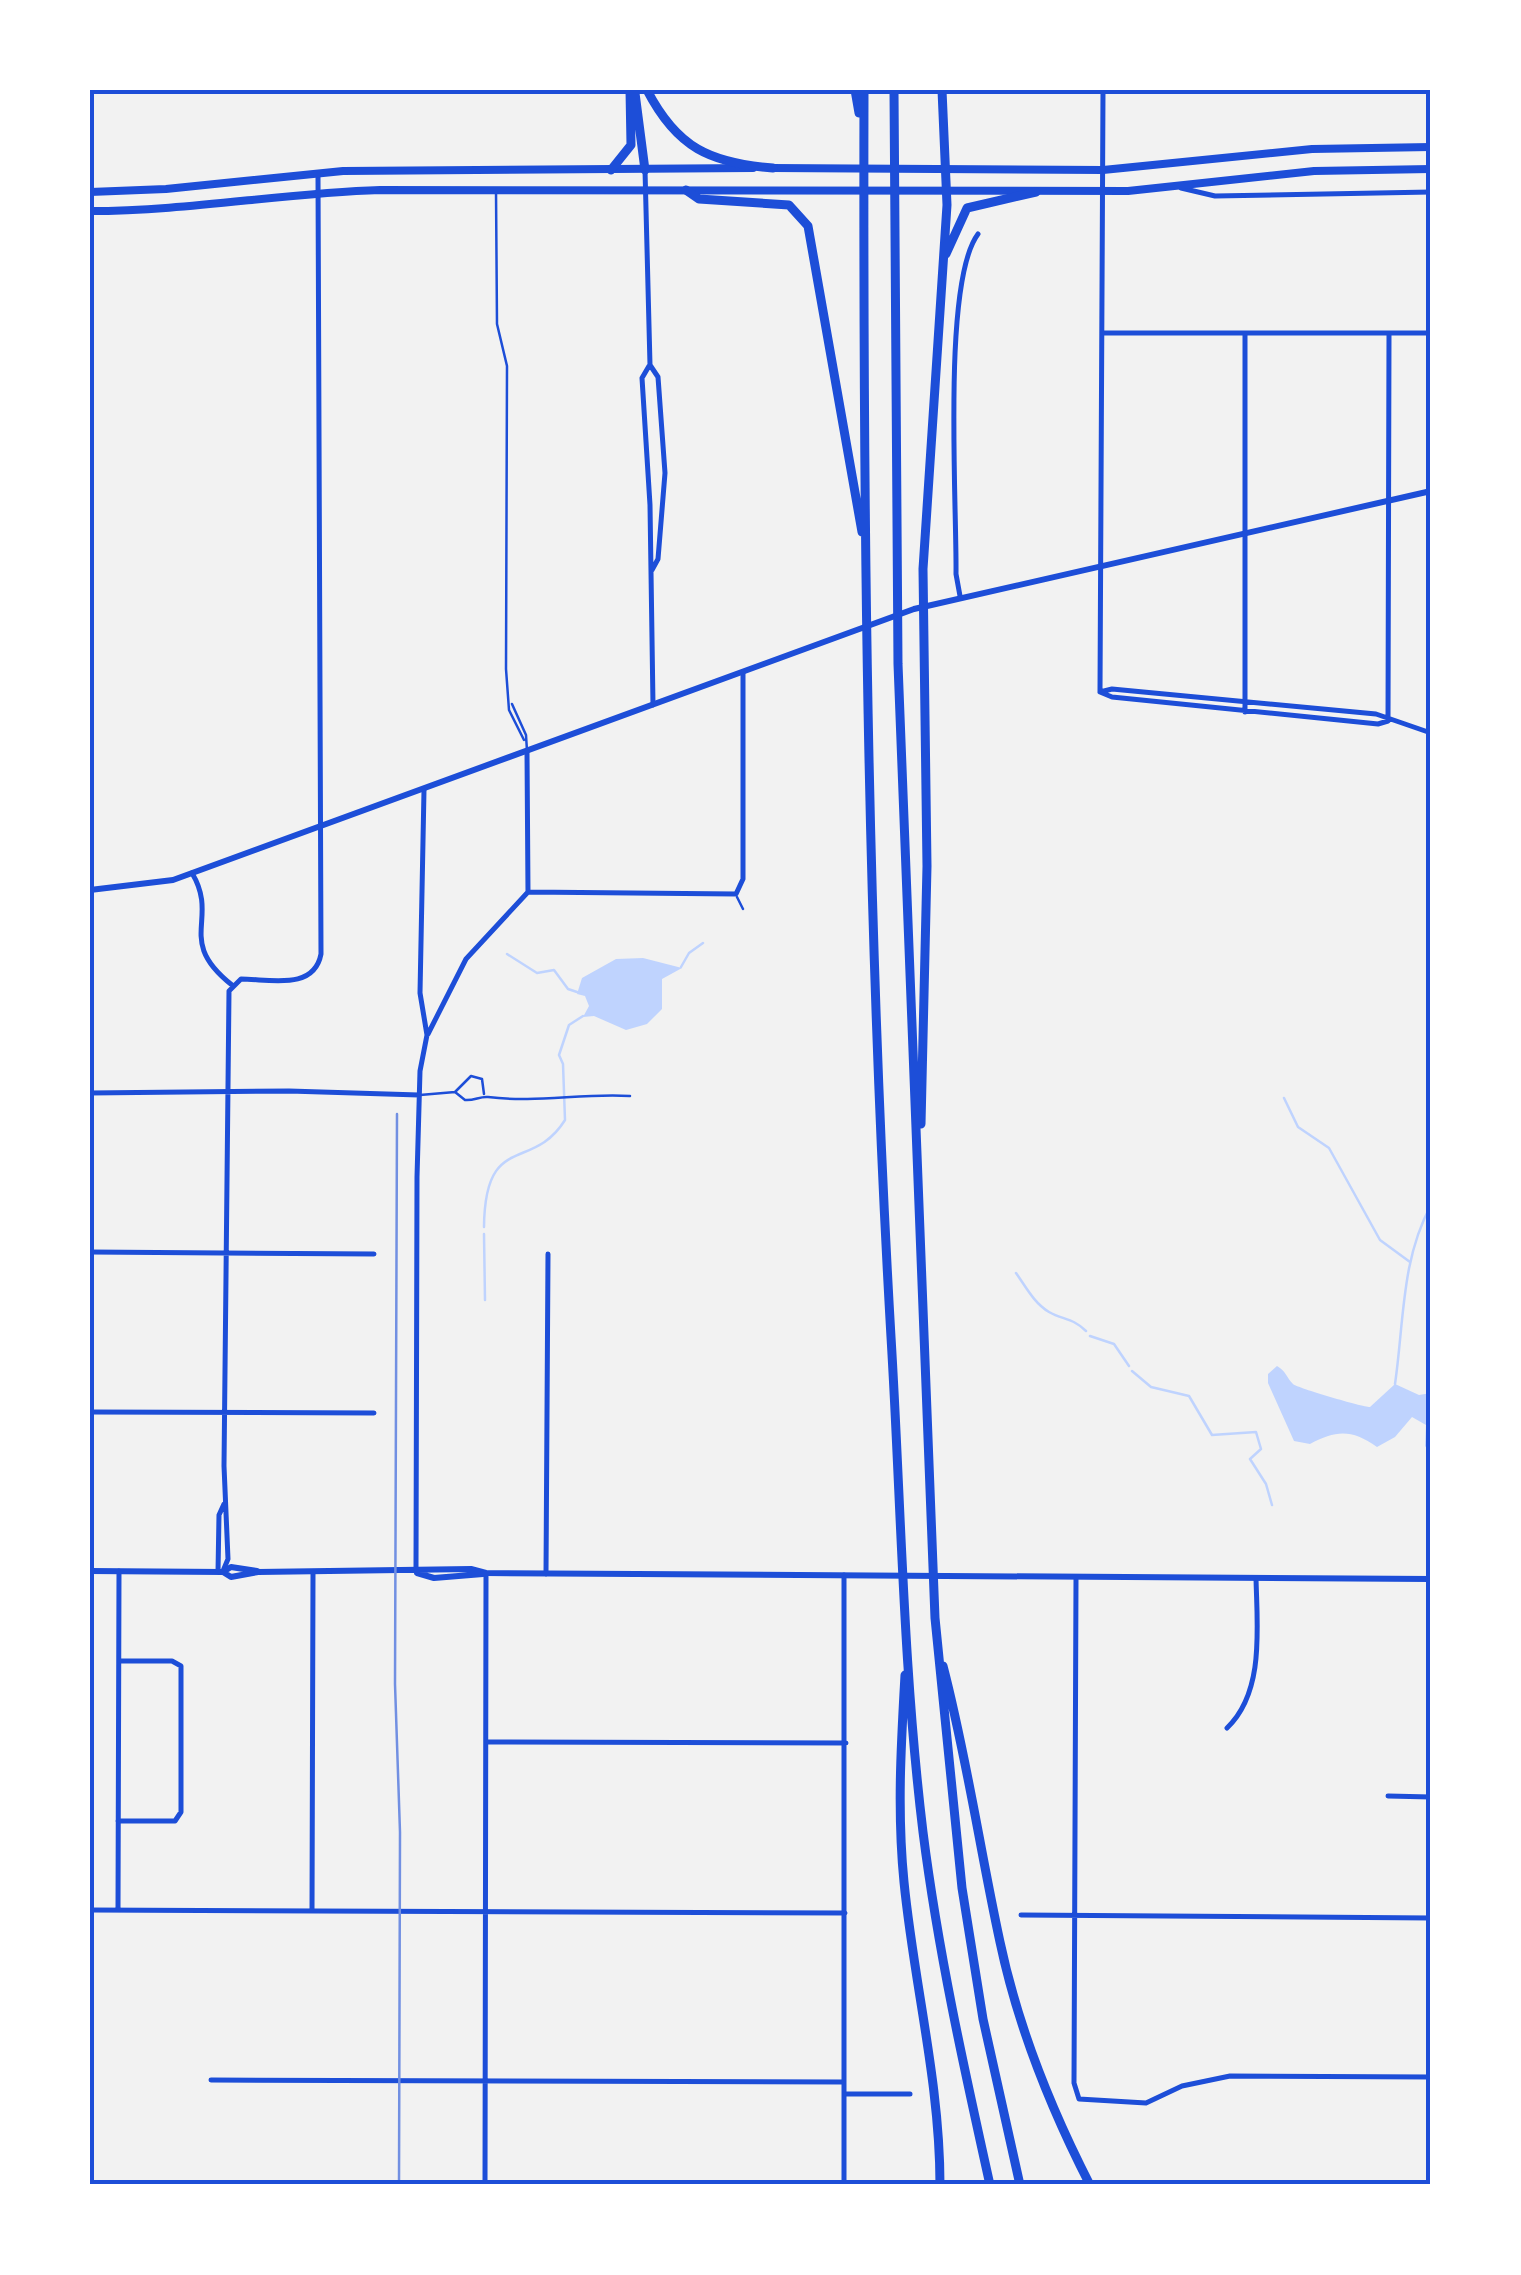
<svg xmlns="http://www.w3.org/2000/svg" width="1521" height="2275" font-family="Raleway,sans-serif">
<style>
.water{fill:#bfd3fe}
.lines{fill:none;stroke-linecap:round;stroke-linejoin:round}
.stream{stroke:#bfd3fe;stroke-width:2.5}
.service{stroke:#1d4ed8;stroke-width:2.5}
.minor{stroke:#1d4ed8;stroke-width:5}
.tertiary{stroke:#1d4ed8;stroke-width:6}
.secondary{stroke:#1d4ed8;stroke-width:8}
.motorway{stroke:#1d4ed8;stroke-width:9}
.tram{stroke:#7290e2;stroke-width:2.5}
.neatline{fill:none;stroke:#1d4ed8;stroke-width:4}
</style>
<rect width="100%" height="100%" fill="#f2f2f2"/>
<path class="water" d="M 643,958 L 682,968 L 662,979 L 662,1009 L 647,1024 L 626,1030 L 594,1016 L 583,1017 L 589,1006 L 585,996 L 577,994 L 582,978 L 616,959 Z
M 1277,1366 C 1286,1371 1286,1377 1293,1384 C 1297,1388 1363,1407 1370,1407 L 1395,1384 L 1419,1395 L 1431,1393 L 1431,1454 L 1425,1446 L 1426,1425 L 1412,1417 L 1395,1437 L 1377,1447 C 1352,1429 1336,1430 1310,1444 L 1294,1441 L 1268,1383 L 1268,1374 Z"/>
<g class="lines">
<path class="stream" d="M 507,954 L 537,973 L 554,970 L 568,989 L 577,992
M 681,967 L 689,953 L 703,943
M 1284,1098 L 1298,1127 L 1329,1148 L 1380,1240 L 1410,1262
M 484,1227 C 485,1131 532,1173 565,1120 L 563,1064 L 559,1055 L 569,1025 L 583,1016
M 484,1234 L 485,1300
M 1016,1273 C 1026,1287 1034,1303 1049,1312 C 1063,1320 1073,1318 1086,1331
M 1090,1336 L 1114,1344 L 1129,1366
M 1132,1371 L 1151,1387 L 1189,1396 L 1212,1435 L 1256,1432 L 1261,1449 L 1250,1459 L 1266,1484 L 1272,1505
M 1395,1384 C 1404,1323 1401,1260 1431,1205"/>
<path class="service" d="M 496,191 L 497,324 L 507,366 L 506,669 L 509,710 L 524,740
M 512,704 L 526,735 L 527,751
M 737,897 L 743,909
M 455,1092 L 465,1100 C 474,1101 480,1096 488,1097 C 536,1103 582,1093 630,1096
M 420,1095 L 455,1092 L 471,1076 L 482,1079 L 484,1094"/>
<path class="minor" d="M 645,170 L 650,365 L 658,377 L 665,473 L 658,559 L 652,570
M 1181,188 L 1215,196 L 1431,192
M 1102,333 L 1431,333
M 649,366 L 642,378 L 650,505 L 653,705
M 960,596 L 956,574 C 957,504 942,282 978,234
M 1100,692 L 1103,90
M 1100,692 L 1112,689 L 1376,714 L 1431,733
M 1100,692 L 1112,697 L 1378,724 L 1388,721
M 1245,712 L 1245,333
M 1388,721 L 1389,333
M 192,873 C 220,920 175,940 232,985
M 528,892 L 736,894 L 743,879 L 743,673
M 428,1034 L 466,959 L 528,892 L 527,752
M 90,1093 L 289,1091 L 419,1095
M 90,1252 L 374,1254
M 90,1412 L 374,1413
M 416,1570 L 417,1177 L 420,1071 L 427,1035 L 420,993 L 424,790
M 223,1571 L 228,1559 L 224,1466 L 229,991 L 241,979 C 270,979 314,991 321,954 L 318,175
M 218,1572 L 219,1515 L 224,1504
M 546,1574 L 548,1254
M 844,1575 L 844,2185
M 1076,1578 L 1074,2083 L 1079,2099 L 1146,2103 L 1182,2086 L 1230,2076 L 1431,2077
M 1227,1728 C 1265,1692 1257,1626 1256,1578
M 486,1742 L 846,1743
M 1388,1796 L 1431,1797
M 118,1821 L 175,1821 L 181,1812 L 181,1666 L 172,1661 L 119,1661
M 90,1910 L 845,1913
M 118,1910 L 119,1571
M 312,1911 L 313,1572
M 1021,1915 L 1431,1918
M 211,2080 L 844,2082
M 844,2094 L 910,2094
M 485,2185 L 486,1573"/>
<path class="tertiary" d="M 90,890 L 173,880 L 914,609 L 1431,491
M 90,1571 L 223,1572 L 231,1577 L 258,1572 L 471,1569 L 486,1573 L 1431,1579
M 223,1572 L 231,1567 L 257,1571
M 417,1573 L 434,1578 L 483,1574"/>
<path class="secondary" d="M 772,168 L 1103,170 L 1312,149 L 1431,147
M 90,192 L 166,189 L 343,171 L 753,168
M 90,211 C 187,211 283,193 380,190 L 1128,191 L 1314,171 L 1431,169"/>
<path class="motorway" d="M 647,90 C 677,148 710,163 773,168
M 855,90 L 859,113
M 864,90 C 863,506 867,922 891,1337 C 901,1502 903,1668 923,1832 C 938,1951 964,2068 990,2185
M 894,90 L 898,664 L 935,1618 L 962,1888 L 983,2019 L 1020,2185
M 635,93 L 645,170
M 611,170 L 631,145 L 630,90
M 686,190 L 699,199 L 789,205 L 808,226 L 862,532
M 946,254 L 967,208 L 1036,192
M 921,1124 L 927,866 L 923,569 L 947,205 L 942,90
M 943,1666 C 967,1758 980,1850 1000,1942 C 1018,2027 1051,2109 1090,2185
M 905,1675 C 901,1745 897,1812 904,1882 C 914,1984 940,2082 940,2185"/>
<path class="tram" d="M 397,1114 L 395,1684 L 400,1832 L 399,2185"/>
</g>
<rect width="1521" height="2275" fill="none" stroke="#ffffff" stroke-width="185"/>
<rect x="92" y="92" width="1336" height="2090" class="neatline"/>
</svg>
